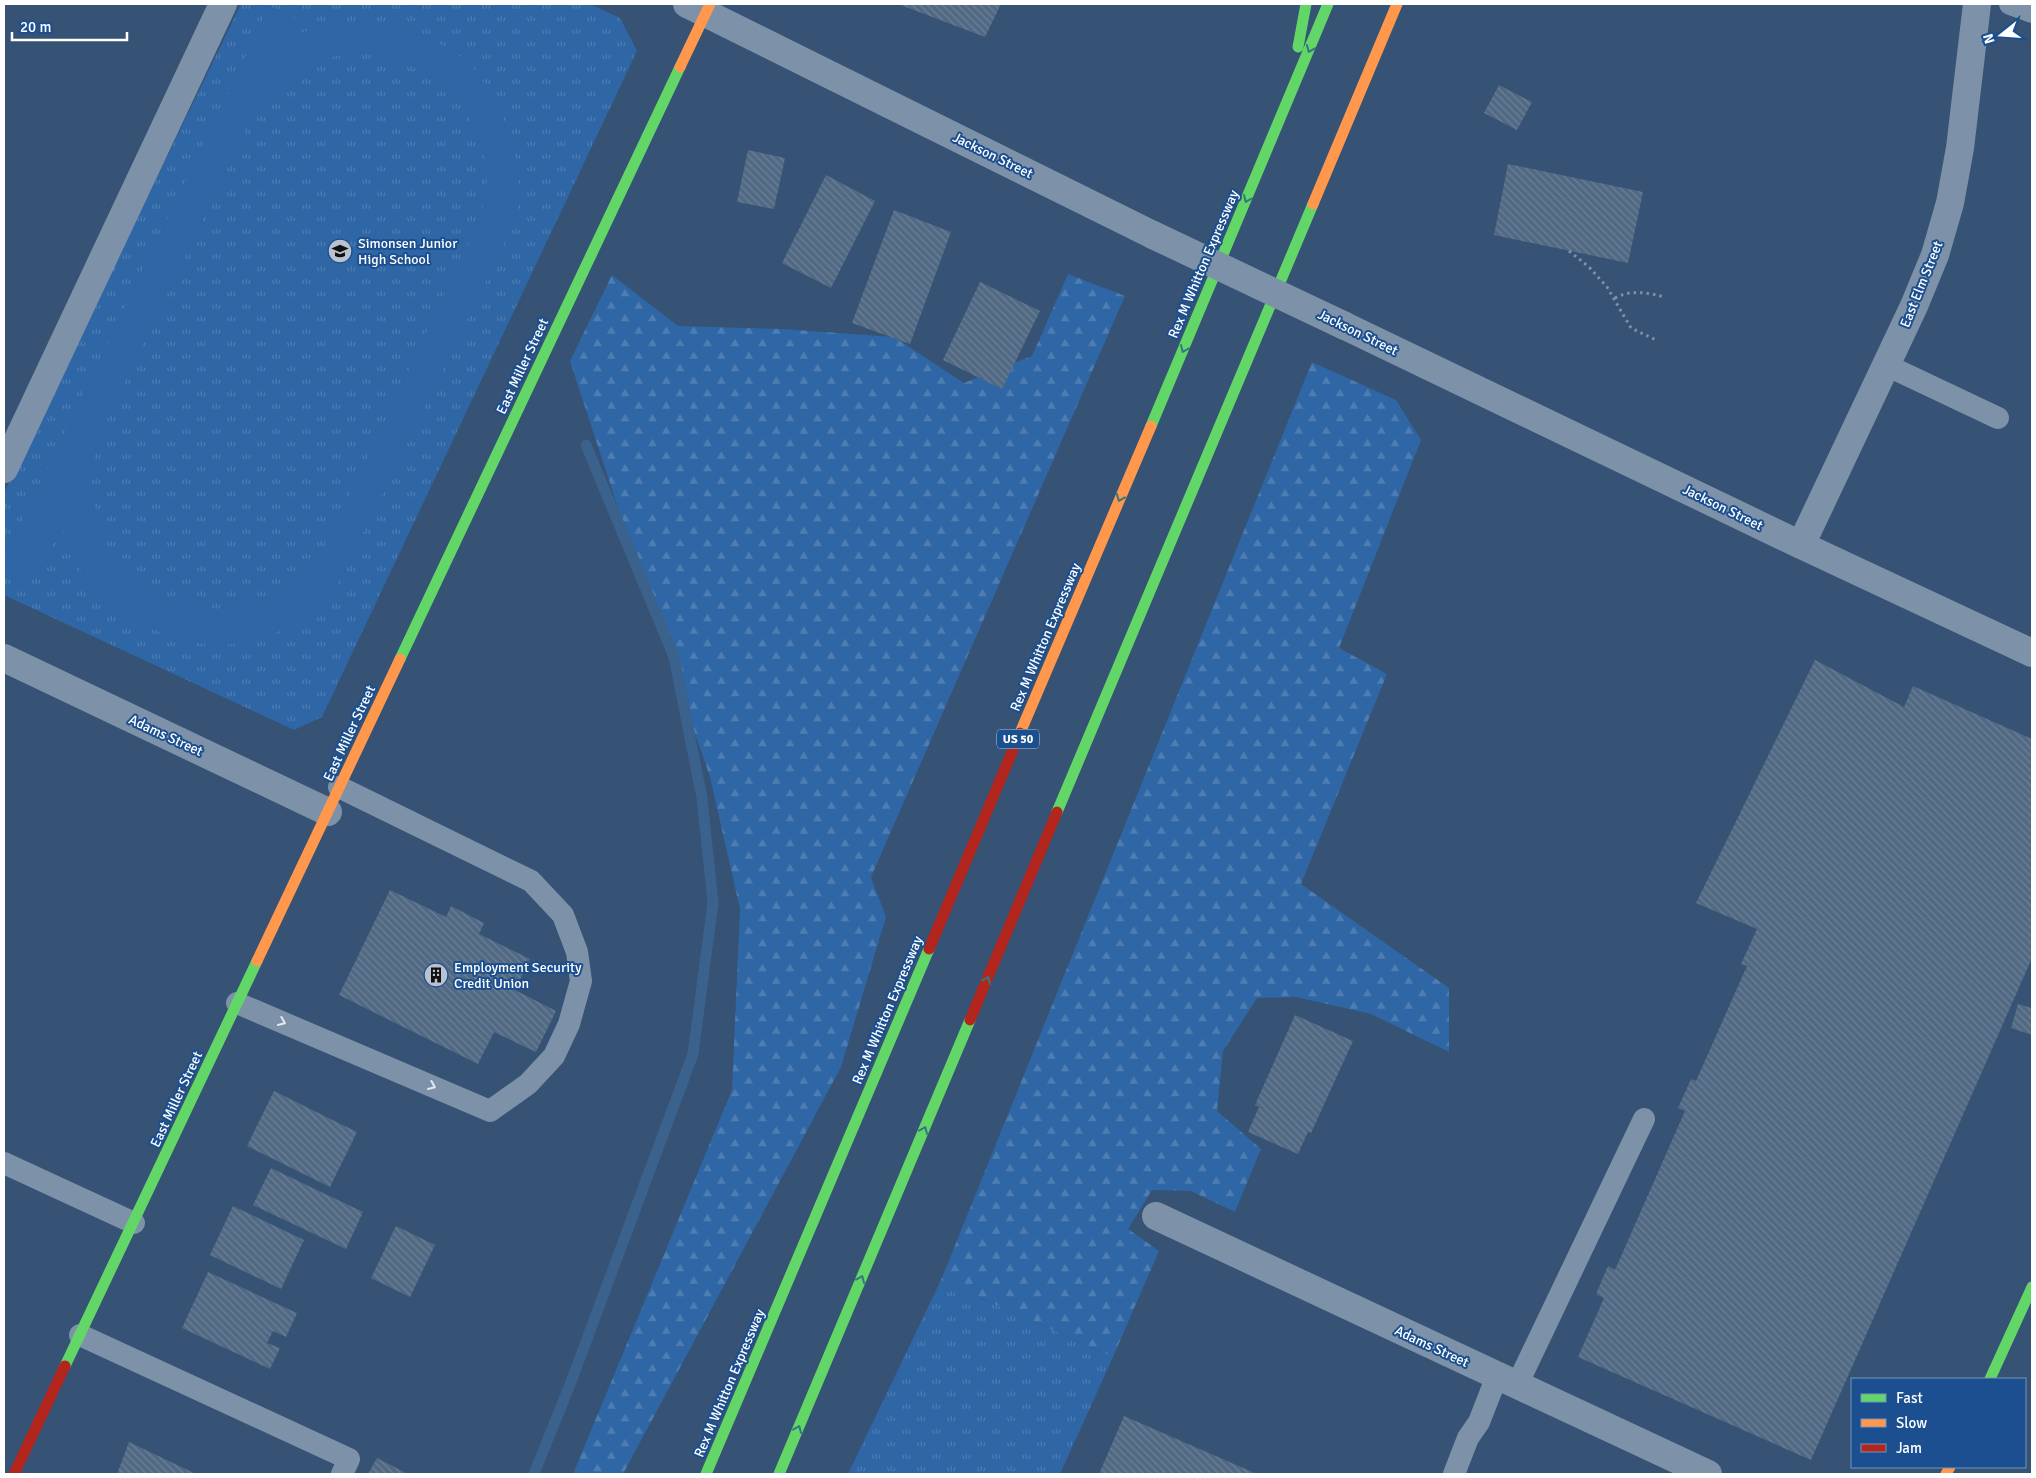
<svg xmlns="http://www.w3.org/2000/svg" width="2036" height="1478" font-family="Signika,sans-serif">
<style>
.grass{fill:url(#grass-tufts)}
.forest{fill:url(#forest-firs)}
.pitch{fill:#2f66a5;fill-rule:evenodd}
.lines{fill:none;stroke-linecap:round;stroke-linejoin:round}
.stream{stroke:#3b618d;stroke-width:11}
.building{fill:url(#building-back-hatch)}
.path{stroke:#7d92a8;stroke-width:3;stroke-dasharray:2.5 4;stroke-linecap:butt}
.lane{stroke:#7d92a8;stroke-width:22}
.street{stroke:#7d92a8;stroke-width:28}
.fast{stroke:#63d668;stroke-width:11}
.slow{stroke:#ff974d;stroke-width:11}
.jam{stroke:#b3261e;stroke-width:11}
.street-bridge{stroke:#7d92a8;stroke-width:28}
.oneway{stroke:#317883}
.oneway2{stroke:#e5e9ee}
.labels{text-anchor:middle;stroke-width:4;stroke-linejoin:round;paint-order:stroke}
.shield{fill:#1b4f8f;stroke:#bbcadd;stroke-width:1}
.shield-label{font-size:12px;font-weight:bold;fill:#fff}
.street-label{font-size:14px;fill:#fff;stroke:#1b4f8f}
.poi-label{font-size:14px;fill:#fff;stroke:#1b4f8f;text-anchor:start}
</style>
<defs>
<pattern id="grass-tufts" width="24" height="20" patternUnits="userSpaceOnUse" patternTransform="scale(1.25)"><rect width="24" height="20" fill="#2f66a5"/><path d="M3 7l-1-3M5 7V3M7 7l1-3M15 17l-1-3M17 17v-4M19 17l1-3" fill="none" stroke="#4e7db2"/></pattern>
<pattern id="forest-firs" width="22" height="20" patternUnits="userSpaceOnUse" patternTransform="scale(1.25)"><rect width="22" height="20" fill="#2f66a5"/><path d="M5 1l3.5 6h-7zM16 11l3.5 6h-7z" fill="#4e7db2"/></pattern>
<pattern id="building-back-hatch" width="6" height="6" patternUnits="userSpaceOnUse" patternTransform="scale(1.25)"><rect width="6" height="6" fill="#526984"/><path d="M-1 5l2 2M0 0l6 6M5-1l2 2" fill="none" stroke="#6c8096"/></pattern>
</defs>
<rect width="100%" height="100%" fill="#365274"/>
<path class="grass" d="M 241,4 L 590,4 L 620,18 L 637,51 L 322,717 L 294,730 L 4,595 L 4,493 Z
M 941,1280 L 1113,1357 L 1060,1474 L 848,1474 Z"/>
<path class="forest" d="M 1068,274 L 1125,296 L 871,877 L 886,917 L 841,1067 L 623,1474 L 573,1474 L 732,1090 L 740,909 L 710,777 L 640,575 L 570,361 L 612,275 L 678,326 L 783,329 L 894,337 L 964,383 L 1032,356 Z
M 1312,362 L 1396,400 L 1421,440 L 1339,648 L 1387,674 L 1301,884 L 1449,988 L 1449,1052 L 1371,1014 L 1296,997 L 1257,998 L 1223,1051 L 1217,1111 L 1261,1149 L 1235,1212 L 1191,1191 L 1152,1190 L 1128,1229 L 1159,1251 L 1113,1357 L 941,1280 Z"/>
<path class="pitch" d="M 270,6 L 300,21 L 294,36 C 309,30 325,23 341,22 C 386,19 442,36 474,69 C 481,76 487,89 492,98 C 511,130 521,165 518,203 C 517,213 512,223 510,232 L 336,588 C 329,595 323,604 315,610 C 303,620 266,640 250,642 C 185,654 118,622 80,569 C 72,557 67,541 61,528 L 34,579 L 4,566 L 4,559 ZM 358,52 C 378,55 399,58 417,68 C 426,73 438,80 446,87 C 471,111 490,156 486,191 C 485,201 481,211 479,221 L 325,547 L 309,573 L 280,594 L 254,602 L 216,609 L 186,604 L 155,592 L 132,574 L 109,549 L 96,517 L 90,478 L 97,440 L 258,104 C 275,85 295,68 319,60 C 331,56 345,55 358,52 Z"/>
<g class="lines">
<path class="stream" d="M 534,1474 L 571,1382 L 693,1054 L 713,903 L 702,798 L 674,657 L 586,445"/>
</g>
<path class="building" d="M 898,4 L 1001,4 L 985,37 Z
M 1499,85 L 1532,102 L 1517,130 L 1484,113 Z
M 748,150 L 785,158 L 774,209 L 737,202 Z
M 1508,164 L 1643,192 L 1628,263 L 1494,235 Z
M 826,175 L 875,201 L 831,288 L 782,263 Z
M 894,210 L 951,232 L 910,344 L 852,323 Z
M 980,282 L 1040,311 L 1002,389 L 943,360 Z
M 1815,660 L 1904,707 L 1913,686 L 2032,739 L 2032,958 L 1811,1460 L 1578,1357 L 1604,1298 L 1596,1294 L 1608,1266 L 1615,1270 L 1685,1111 L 1678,1108 L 1691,1079 L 1696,1081 L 1747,966 L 1741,964 L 1757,929 L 1696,903 Z
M 390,890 L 446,917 L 451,906 L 484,923 L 479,934 L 530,959 L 515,990 L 556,1011 L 536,1052 L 494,1032 L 478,1064 L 339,995 Z
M 2018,1004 L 2032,1008 L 2032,1035 L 2011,1028 Z
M 1295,1015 L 1353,1041 L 1311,1133 L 1308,1132 L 1298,1154 L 1248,1132 L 1259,1107 L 1255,1105 Z
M 274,1091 L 357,1132 L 330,1187 L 247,1146 Z
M 271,1168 L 363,1212 L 346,1249 L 253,1205 Z
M 233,1206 L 304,1240 L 281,1289 L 210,1255 Z
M 396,1226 L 435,1245 L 410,1297 L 371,1278 Z
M 208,1272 L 297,1313 L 286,1337 L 273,1331 L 267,1343 L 280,1348 L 270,1369 L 182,1328 Z
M 1124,1416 L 1257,1474 L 1099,1474 Z
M 129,1442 L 196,1474 L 117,1474 Z
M 377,1458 L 408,1474 L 368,1474 Z"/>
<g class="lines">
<path class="path" d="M 1569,251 L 1589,267 L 1607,287 L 1631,328 L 1656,340
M 1615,298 C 1631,289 1648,293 1665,297"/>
<path class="lane" d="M 2010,4 L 2032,12
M 1886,365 L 1998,418
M 237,1003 L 490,1111 L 528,1084 L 554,1056 L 569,1024 L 581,981 L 577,952 L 563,915 L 531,881 L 339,787
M 4,1163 L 134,1223
M 80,1335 L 349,1459 L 342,1474
M 1517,1385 L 1644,1119
M 1454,1474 L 1468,1438 L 1479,1422 L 1497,1376"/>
<path class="street" d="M 687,4 L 1153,235
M 1345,326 L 1801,545 L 2032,653
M 4,469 L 223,4
M 1801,545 L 1914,306 L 1935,255 L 1950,203 L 1960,148 L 1977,4
M 4,658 L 328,812
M 1156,1216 L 1708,1474"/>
<path class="fast" d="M 1298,47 L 1306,4
M 1151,426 L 1328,4
M 400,659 L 680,67
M 1057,812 L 1313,204
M 65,1366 L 257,961
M 1990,1379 L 2032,1287
M 706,1474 L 929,949
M 779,1474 L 970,1020"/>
<path class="slow" d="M 680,67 L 710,4
M 1313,204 L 1397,4
M 1020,733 L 1151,426
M 257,961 L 400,659
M 1946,1474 L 1950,1467"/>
<path class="jam" d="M 929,949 L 1020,733
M 970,1020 L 1057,812
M 14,1474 L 65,1366"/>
<path class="street-bridge" d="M 1153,235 L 1345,326"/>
</g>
<defs><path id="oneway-chevron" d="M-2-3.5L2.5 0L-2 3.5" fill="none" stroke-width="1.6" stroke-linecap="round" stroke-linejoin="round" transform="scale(1.25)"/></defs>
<g class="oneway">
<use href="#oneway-chevron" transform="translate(1310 49) rotate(112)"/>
<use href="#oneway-chevron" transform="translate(1247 199) rotate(113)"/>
<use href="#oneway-chevron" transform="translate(1184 349) rotate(113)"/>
<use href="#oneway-chevron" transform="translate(1120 498) rotate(113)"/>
<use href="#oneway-chevron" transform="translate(987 980) rotate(-67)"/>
<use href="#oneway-chevron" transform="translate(924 1130) rotate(-67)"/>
<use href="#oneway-chevron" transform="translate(861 1279) rotate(-67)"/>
<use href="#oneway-chevron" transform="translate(798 1429) rotate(-67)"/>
</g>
<g class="oneway2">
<use href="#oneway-chevron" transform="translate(282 1022) rotate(23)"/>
<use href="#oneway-chevron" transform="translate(432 1086) rotate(23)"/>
</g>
<defs>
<g id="school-disc" transform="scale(1.25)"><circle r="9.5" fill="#b9c2ce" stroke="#1b4f8f"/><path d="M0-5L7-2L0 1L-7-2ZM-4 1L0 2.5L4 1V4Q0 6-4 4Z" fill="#111"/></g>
<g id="building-disc" transform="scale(1.25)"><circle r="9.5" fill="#b9c2ce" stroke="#1b4f8f"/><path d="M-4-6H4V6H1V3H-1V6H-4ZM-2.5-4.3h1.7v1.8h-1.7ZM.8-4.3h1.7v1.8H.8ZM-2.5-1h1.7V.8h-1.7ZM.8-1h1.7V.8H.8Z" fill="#111"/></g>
</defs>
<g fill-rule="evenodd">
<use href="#school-disc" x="340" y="251"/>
<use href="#building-disc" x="436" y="975"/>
</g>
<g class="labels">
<rect class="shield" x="997" y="729.5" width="42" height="19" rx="4"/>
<g class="shield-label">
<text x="1018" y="743">US 50</text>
</g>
<g class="street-label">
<text transform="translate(993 155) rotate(26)" y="5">Jackson Street</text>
<text transform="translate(1203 264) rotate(-67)" y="5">Rex M Whitton Expressway</text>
<text transform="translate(1921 284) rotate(-68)" y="5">East Elm Street</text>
<text transform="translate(1358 332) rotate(26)" y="5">Jackson Street</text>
<text transform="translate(522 366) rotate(-65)" y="5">East Miller Street</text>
<text transform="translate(1723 507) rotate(26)" y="5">Jackson Street</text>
<text transform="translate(1045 637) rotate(-67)" y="5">Rex M Whitton Expressway</text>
<text transform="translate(349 733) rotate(-65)" y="5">East Miller Street</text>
<text transform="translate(166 735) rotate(25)" y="5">Adams Street</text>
<text transform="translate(887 1010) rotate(-67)" y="5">Rex M Whitton Expressway</text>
<text transform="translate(176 1099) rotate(-65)" y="5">East Miller Street</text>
<text transform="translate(1432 1346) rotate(25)" y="5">Adams Street</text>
<text transform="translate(729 1383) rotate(-67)" y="5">Rex M Whitton Expressway</text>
</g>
<g class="poi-label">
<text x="358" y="248">Simonsen Junior<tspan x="358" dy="16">High School</tspan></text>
<text x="454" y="972">Employment Security<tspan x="454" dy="16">Credit Union</tspan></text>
</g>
</g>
<rect width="2036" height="1478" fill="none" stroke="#ffffff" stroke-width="10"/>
<rect x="1851" y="1378" width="175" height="90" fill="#1b4f8f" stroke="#7695bc"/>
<rect x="1861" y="1394" width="25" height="8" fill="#63d668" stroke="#7695bc"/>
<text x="1896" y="1403" font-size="15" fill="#ffffff">Fast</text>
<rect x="1861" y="1419" width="25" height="8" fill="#ff974d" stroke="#7695bc"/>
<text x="1896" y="1428" font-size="15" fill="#ffffff">Slow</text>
<rect x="1861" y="1444" width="25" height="8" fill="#b3261e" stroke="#7695bc"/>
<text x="1896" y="1453" font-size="15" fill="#ffffff">Jam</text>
<g transform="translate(2001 35) rotate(253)" stroke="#1b4f8f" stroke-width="4" paint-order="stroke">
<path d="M0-4L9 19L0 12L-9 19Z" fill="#ffffff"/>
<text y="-8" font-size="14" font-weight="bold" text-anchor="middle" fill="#ffffff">N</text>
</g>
<path d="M12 32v8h115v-8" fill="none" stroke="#ffffff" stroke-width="2.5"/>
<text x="20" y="32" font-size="15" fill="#ffffff" stroke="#1b4f8f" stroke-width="4" paint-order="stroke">20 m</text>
</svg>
